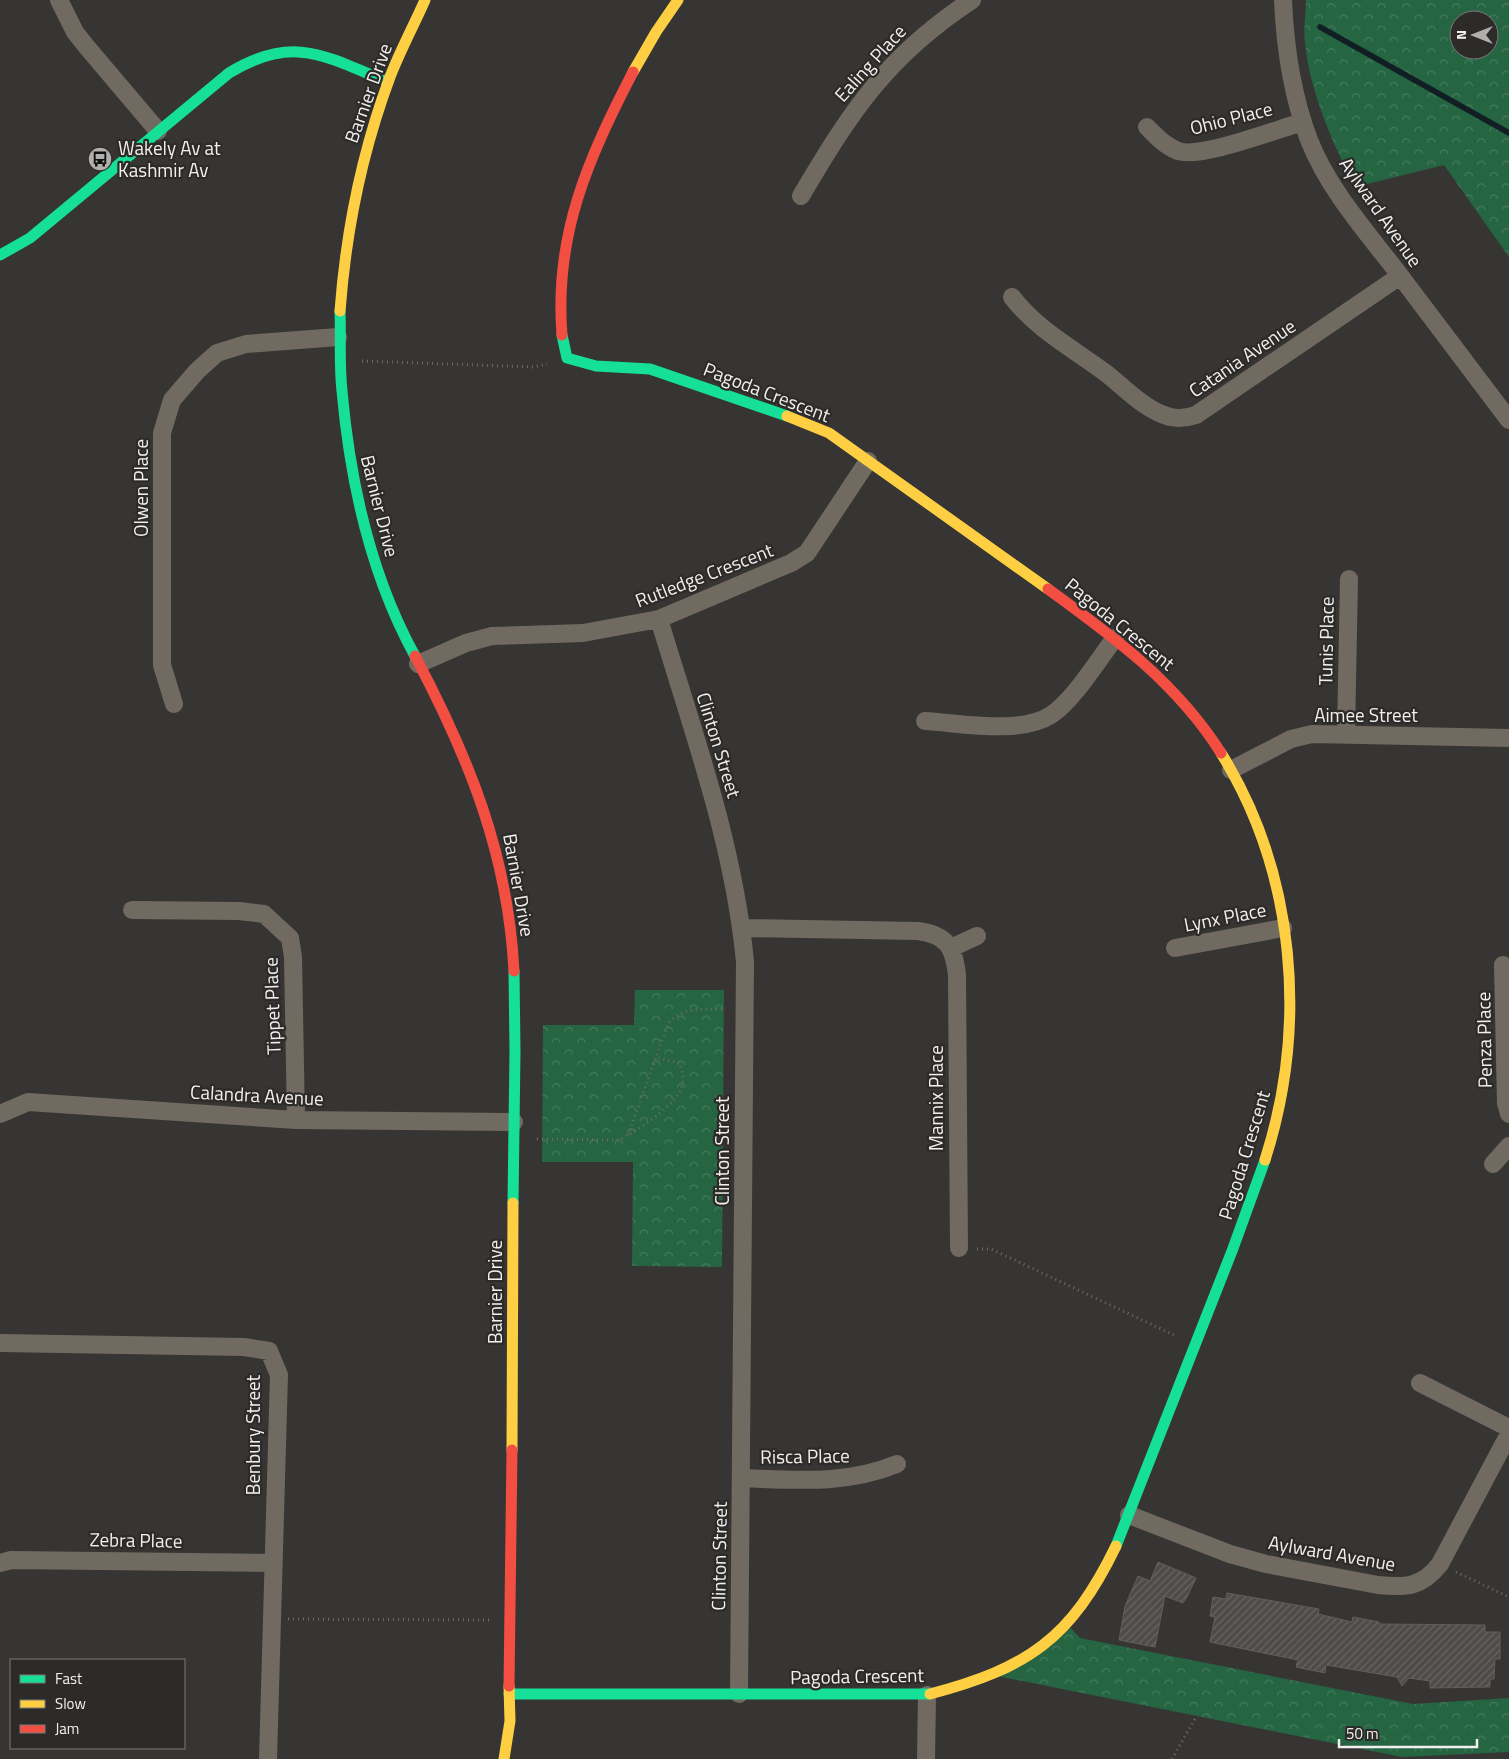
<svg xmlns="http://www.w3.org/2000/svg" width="1509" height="1759" font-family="'Titillium Web',sans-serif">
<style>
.park{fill:url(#park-crowns);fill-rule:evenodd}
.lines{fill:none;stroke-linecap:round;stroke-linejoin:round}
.stream{stroke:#111f24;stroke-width:5.5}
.building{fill:url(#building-hatch);stroke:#605f5e}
.path{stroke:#6f6b64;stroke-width:3;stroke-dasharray:1 4;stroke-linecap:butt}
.street{stroke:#716a61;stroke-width:18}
.fast{stroke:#16e098;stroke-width:11}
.slow{stroke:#ffcf43;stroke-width:11}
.jam{stroke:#f24e42;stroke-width:11}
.labels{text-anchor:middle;stroke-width:4.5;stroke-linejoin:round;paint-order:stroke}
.street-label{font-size:19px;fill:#f1f0ee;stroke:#2d2b29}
.poi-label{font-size:19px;fill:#f1f0ee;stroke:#2d2b29;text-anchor:start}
</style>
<defs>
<pattern id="park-crowns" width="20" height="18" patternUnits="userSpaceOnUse" patternTransform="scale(1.25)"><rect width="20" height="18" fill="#256542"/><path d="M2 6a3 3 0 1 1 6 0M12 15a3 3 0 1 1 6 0" fill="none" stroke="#457b5e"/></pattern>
<pattern id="building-hatch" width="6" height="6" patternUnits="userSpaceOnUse" patternTransform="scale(1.25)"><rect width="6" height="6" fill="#4d4c4b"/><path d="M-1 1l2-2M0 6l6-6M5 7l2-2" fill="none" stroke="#676665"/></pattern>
</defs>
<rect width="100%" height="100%" fill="#363534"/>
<path class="park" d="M 1306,0 L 1509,0 L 1509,257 L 1444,165 L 1355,187 C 1333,144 1309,90 1305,42 C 1303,29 1306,14 1306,0 ZM 1459,20 L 1489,20 L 1489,50 L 1459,50 Z
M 635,990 L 724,990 L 722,1267 L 632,1266 L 633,1162 L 542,1162 L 543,1025 L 634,1025 Z
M 1067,1624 L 1080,1638 L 1413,1704 L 1509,1698 L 1509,1752 L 1402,1757 L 992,1675 Z"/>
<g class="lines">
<path class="stream" d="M 1320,27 L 1509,133"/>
</g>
<path class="building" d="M 1158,1562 L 1196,1578 L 1187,1597 L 1183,1603 L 1165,1596 L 1155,1647 L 1119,1640 L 1125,1606 L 1138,1576 L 1150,1581 Z
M 1227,1593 L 1319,1609 L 1318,1614 L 1352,1622 L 1353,1617 L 1379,1622 L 1379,1624 L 1485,1625 L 1485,1632 L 1500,1632 L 1500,1659 L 1495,1659 L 1494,1679 L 1490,1679 L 1490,1687 L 1430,1688 L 1430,1681 L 1409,1678 L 1402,1686 L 1397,1677 L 1326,1665 L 1325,1673 L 1296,1667 L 1298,1660 L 1210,1642 L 1215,1617 L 1210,1616 L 1213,1597 L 1226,1599 Z"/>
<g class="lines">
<path class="path" d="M 362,361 L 533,367 L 547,364
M 628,1135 L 668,1024 C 682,1006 705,1010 726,1009
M 537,1139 L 618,1140 C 634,1133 670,1109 679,1093 C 684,1085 684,1072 679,1063 L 656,1057
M 977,1249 L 991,1249 L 1176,1336
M 1456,1572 L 1509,1597
M 288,1619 L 490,1620
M 1172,1759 L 1196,1717"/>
<path class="street" d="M 59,0 L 75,32 L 86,46 L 158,131
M 1283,0 C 1285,48 1292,95 1309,140 C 1328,188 1364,229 1395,269 C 1433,319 1471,370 1509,420
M 1147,127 C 1156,136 1165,146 1178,151 C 1201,159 1277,129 1303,122
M 801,196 C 851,111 887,56 972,0
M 1012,297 C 1037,330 1074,349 1107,374 C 1127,390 1145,410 1170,417 C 1180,419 1187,418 1196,415 L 1400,276
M 659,619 C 693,732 734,844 745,962 L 739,1694
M 418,664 L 466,643 L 492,636 L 583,633 L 659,619 L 791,563 L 807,553 L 868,461
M 174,704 L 162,665 L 162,433 L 172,400 L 197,371 L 217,353 L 246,344 L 338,337
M 925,721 C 961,723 1020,735 1051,715 C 1073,701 1098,660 1115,638
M 1346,733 L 1349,579
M 1231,770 L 1291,739 L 1312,734 L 1509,738
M 132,910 L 239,911 L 264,914 L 290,938 L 293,957 L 296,1120
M 742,928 L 918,931 C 947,935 954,947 957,975 L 959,1248
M 951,948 L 977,936
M 1175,948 L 1283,928
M 1503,965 L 1506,1103 L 1509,1114
M 0,1114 L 28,1102 L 296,1120 L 514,1122
M 1493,1164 L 1509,1146
M 0,1343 L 244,1347 L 269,1351 L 279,1375 L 268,1759
M 1420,1383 L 1509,1428
M 741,1478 C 795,1480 846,1485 897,1464
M 1129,1515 L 1230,1554 L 1266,1564 L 1378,1585 C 1406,1588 1422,1587 1440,1564 L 1509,1434
M 0,1563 L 11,1560 L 272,1563
M 926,1759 L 927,1695"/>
<path class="fast" d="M 0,255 L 30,238 L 229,73 C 293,34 325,56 388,82
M 340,311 C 341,337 339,364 342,391 C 350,481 371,576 415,656
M 562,335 L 567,358 L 596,366 L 650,369 L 787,416
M 513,1203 L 515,1051 L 514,971
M 1116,1546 L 1232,1251 L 1265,1160
M 509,1694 L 930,1694"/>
<path class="slow" d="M 633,72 L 656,32 L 678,0
M 340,311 C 346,231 362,152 390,77 C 400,51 414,25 425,0
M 787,416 L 829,433 L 1048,589
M 1221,753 C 1296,874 1308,1026 1265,1160
M 512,1450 L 513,1203
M 930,1694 C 1028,1668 1071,1639 1116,1546
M 504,1759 L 510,1721 L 509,1686"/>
<path class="jam" d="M 562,335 C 554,235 588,159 633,72
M 1048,589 C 1114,637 1177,683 1221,753
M 415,656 C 469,758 508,854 514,971
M 509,1686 L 512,1450"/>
</g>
<defs>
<g id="bus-disc" transform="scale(1.25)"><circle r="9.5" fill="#b0afad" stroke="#2d2b29"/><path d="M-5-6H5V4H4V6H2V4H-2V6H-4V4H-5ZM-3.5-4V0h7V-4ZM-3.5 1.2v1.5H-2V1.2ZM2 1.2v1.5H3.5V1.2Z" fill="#111"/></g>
</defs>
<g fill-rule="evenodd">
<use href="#bus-disc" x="100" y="159"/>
</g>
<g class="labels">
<g class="street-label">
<text transform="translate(870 63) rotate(-48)" y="7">Ealing Place</text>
<text transform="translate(368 93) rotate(-70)" y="7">Barnier Drive</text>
<text transform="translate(1231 118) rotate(-14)" y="7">Ohio Place</text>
<text transform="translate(1381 212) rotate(55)" y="7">Aylward Avenue</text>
<text transform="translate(1242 358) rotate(-34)" y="7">Catania Avenue</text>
<text transform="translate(767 392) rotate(21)" y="7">Pagoda Crescent</text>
<text transform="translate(141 488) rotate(-90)" y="7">Olwen Place</text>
<text transform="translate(380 506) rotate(76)" y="7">Barnier Drive</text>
<text transform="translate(704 575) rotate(-21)" y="7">Rutledge Crescent</text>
<text transform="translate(1120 624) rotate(39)" y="7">Pagoda Crescent</text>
<text transform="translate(1326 641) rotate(-89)" y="7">Tunis Place</text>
<text x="1366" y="722">Aimee Street</text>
<text transform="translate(719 745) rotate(73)" y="7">Clinton Street</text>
<text transform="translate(519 885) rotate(80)" y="7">Barnier Drive</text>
<text transform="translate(1225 917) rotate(-11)" y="7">Lynx Place</text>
<text transform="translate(272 1006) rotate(-92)" y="7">Tippet Place</text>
<text transform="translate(1484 1040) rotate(-91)" y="7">Penza Place</text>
<text transform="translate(257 1095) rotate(3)" y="7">Calandra Avenue</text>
<text transform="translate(936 1098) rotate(-90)" y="7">Mannix Place</text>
<text transform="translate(722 1151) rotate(-90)" y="7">Clinton Street</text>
<text transform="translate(1244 1155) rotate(-73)" y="7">Pagoda Crescent</text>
<text transform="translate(495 1292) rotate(-90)" y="7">Barnier Drive</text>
<text transform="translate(253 1435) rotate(-90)" y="7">Benbury Street</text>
<text transform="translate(805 1456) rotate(-1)" y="7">Risca Place</text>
<text transform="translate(136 1540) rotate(1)" y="7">Zebra Place</text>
<text transform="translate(1332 1553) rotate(10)" y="7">Aylward Avenue</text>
<text transform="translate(719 1556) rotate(-89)" y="7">Clinton Street</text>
<text transform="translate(857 1676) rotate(-1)" y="7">Pagoda Crescent</text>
</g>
<g class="poi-label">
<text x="118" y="155">Wakely Av at<tspan x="118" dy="22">Kashmir Av</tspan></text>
</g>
</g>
<rect x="10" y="1659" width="175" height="90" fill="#2d2b29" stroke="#7b7a78"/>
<rect x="20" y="1675" width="25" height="8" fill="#16e098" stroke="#7b7a78"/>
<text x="55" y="1684" font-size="15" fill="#f1f0ee">Fast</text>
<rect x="20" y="1700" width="25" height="8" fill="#ffcf43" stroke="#7b7a78"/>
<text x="55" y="1709" font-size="15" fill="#f1f0ee">Slow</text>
<rect x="20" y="1725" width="25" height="8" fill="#f24e42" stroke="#7b7a78"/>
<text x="55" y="1734" font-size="15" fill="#f1f0ee">Jam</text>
<g transform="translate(1474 35) rotate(270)"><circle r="24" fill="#2d2b29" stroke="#7b7a78"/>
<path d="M0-4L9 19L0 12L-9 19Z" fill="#b0afad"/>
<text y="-8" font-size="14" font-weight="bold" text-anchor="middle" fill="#f1f0ee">N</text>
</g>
<path d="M1339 1739v8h138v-8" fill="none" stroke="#f1f0ee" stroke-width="2.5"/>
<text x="1346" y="1739" font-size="15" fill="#f1f0ee" stroke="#2d2b29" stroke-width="4" paint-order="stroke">50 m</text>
</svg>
